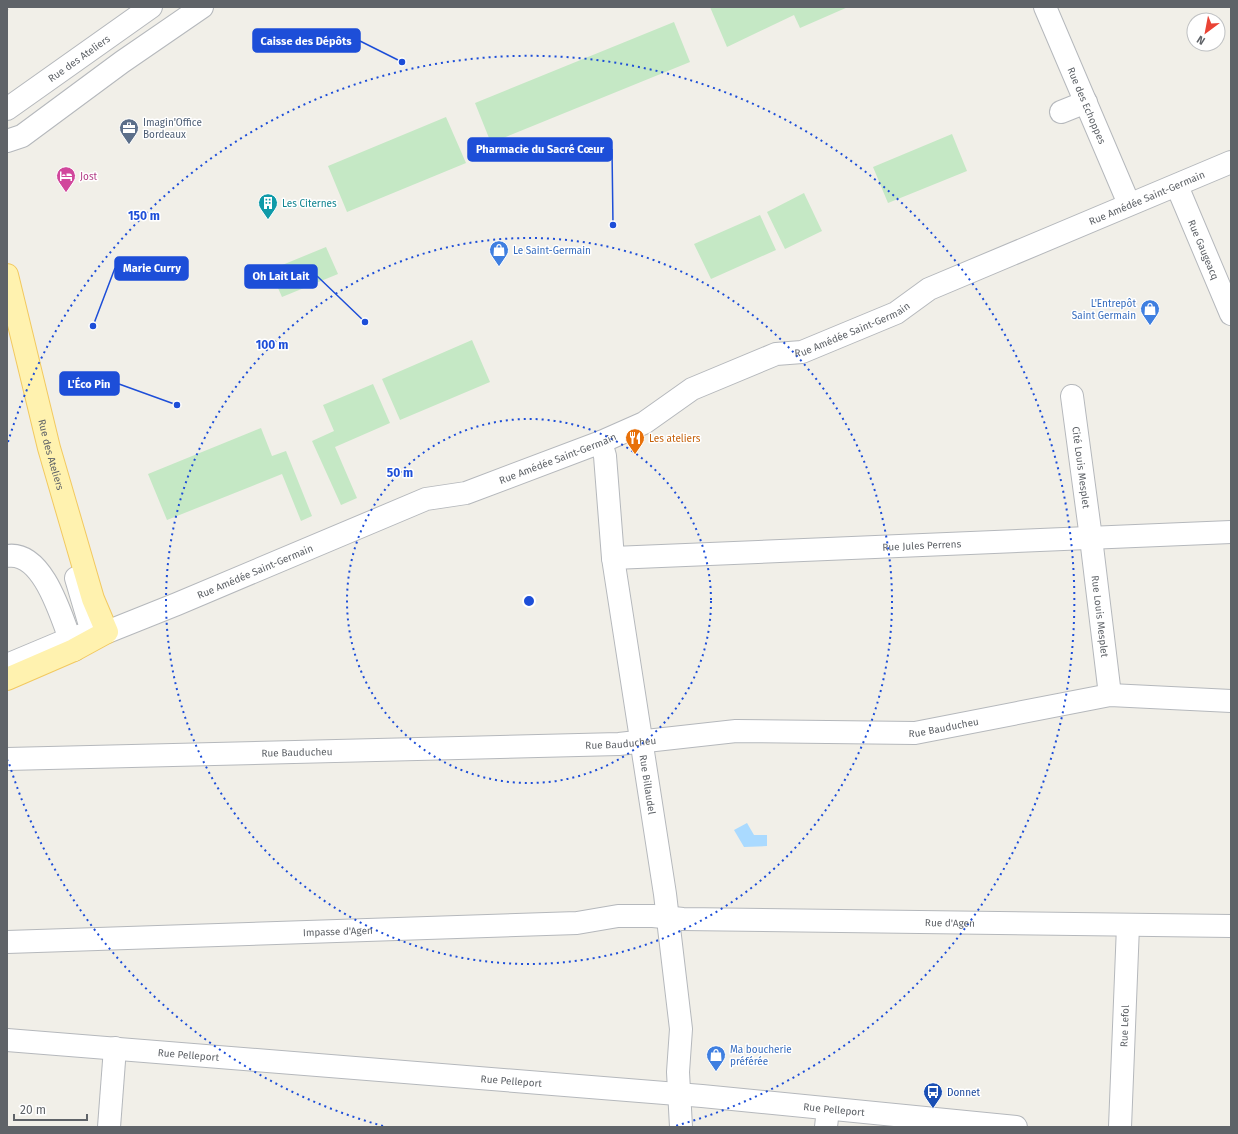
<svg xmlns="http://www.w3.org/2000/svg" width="1238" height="1134" font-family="'Fira Sans',sans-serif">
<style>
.green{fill:#c5e8c5}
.water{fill:#aadaff}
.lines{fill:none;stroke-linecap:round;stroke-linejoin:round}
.minor-casing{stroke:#b5b8bc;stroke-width:24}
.major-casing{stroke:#f2c960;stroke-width:24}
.minor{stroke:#fff;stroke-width:22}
.major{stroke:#fff2af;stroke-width:22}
.rail{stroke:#b6b7b8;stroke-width:3;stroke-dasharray:1 5;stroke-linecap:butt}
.ring{fill:none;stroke:#1d4ed8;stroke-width:2;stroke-dasharray:2 4}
.labels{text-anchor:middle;stroke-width:3;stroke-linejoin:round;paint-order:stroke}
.street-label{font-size:10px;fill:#5f6368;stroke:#fff}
.service-label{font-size:10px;fill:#4e5e75;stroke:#fff;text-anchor:start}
.hotel-label{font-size:10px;fill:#b23c85;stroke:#fff;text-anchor:start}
.culture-label{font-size:10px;fill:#0d838f;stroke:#fff;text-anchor:start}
.shop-label{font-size:10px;fill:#366cbe;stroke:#fff;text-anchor:start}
.food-label{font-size:10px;fill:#c56008;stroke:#fff;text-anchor:start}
.transit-label{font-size:10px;fill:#164399;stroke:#fff;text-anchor:start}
.centre{fill:#1d4ed8;stroke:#fff;stroke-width:2}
.ring-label{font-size:12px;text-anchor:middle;font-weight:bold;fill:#1d4ed8;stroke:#fff;stroke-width:3;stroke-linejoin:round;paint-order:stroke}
.leader{fill:none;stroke:#1d4ed8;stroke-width:1.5}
.callout-dot{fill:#1d4ed8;stroke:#fff;stroke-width:1.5}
.callout{fill:#1d4ed8;stroke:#1d4ed8;stroke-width:1.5}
.callout-label{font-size:11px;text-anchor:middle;font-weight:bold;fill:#fff}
</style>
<rect width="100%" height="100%" fill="#f1efe8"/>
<path class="green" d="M 710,7 L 848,7 L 800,28 L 794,15 L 727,47 Z
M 674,22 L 690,62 L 491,143 L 475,103 Z
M 446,117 L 466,163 L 347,212 L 328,166 Z
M 952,134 L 967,171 L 888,203 L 873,167 Z
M 804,193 L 822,231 L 785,249 L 767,212 Z
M 760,215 L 776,250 L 711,279 L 694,244 Z
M 326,247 L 338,274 L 282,297 L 270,270 Z
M 472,340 L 490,382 L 400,420 L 382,379 Z
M 373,384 L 390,423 L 335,447 L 357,498 L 341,505 L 312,441 L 334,431 L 323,405 Z
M 261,428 L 272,456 L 286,451 L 312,516 L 301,521 L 282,474 L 167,520 L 148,474 Z"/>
<path class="water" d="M 747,823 L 754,835 L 767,835 L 767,846 L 744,847 L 734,830 Z"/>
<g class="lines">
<g class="minor-casing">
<g id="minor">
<path id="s1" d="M 1045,7 L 1129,204"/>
<path id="s2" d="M 7,109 L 151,7"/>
<path d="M 1061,112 L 1086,102"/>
<path d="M 7,141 L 22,136 L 122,62 L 202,7"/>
<path id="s3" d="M 1177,186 L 1231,314"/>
<path id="s4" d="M 1072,396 L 1091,538 L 1110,695"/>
<path id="s5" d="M 601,442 L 605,456 L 613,558 L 665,894 L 681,1029 L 678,1072 L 681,1127"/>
<path d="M 7,556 C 45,550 63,623 74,650"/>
<path id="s6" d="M 613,558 L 1231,532"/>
<path id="s7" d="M 107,632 L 177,604 L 426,499 L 466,493 L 601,442 L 644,423 L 692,389 L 776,354 L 802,352 L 896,313 L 929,289 L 1231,162"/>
<path d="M 7,665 L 69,639 L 92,632 L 76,578"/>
<path id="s8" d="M 7,759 L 619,744 L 736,731 L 915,733 L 1110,695 L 1231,701"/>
<path id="s9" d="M 7,942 L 577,923 L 618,916 L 653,916 L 683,919 L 1231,926"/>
<path id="s10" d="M 7,1040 L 702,1096 L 1016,1127"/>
<path d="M 109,1127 L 115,1048"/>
<path d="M 826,1127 L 828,1109"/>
<path id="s11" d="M 1120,1127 L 1128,926"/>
</g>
</g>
<g class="major-casing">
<g id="major">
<path id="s12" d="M 7,275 L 49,448 L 93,599 L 107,632 L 74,650 L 7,679"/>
</g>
</g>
<use href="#minor" class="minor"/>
<use href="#major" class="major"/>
<path class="rail" d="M 7,9 L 11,7"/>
</g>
<g class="ring">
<circle cx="529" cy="601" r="182"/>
<circle cx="529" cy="601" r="363"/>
<path d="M383 1126A545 545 0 0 1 8 760M8 442A545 545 0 1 1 675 1126"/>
</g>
<defs>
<g id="office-pin" transform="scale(1)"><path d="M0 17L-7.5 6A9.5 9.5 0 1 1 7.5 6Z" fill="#5c6f8a" stroke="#fff"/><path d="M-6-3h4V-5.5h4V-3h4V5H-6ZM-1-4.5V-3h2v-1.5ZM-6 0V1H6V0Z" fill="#fff"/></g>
<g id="hotel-pin" transform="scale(1)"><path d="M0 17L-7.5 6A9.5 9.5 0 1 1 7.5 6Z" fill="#d1479c" stroke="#fff"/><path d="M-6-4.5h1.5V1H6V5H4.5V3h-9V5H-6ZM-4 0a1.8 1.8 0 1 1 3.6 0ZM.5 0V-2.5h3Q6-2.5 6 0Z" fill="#fff"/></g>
<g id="building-pin" transform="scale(1)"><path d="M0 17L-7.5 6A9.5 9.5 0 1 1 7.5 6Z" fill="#0f9aa8" stroke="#fff"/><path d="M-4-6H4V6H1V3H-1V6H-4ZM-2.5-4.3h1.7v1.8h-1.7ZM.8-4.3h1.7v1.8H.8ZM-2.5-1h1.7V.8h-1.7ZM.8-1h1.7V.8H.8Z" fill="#fff"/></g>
<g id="shop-pin" transform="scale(1)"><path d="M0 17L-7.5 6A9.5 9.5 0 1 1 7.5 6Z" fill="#3f7fe0" stroke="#fff"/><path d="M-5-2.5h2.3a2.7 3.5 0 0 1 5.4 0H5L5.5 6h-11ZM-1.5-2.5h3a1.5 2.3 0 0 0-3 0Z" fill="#fff"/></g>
<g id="restaurant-pin" transform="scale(1)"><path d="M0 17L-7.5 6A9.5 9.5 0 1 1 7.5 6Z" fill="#e8710a" stroke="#fff"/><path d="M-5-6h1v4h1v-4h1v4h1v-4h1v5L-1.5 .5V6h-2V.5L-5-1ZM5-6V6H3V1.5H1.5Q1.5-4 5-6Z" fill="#fff"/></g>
<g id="bus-pin" transform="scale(1)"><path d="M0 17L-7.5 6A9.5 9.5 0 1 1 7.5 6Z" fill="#1a4fb4" stroke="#fff"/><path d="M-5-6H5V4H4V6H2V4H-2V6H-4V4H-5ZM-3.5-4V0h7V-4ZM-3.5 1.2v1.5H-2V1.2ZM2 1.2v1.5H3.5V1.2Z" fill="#fff"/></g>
</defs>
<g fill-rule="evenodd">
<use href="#office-pin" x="129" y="128"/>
<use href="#hotel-pin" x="66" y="176"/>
<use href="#building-pin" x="268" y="203"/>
<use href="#shop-pin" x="499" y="250"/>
<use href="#shop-pin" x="1150" y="309"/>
<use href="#restaurant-pin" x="635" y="438"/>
<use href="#shop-pin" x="716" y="1055"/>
<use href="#bus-pin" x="933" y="1092"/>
</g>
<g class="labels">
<g class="street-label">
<text dy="4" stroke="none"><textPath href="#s2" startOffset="88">Rue des Ateliers</textPath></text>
<text dy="4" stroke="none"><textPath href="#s1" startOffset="107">Rue des Echoppes</textPath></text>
<text dy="4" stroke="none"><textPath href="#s7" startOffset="1132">Rue Amédée Saint-Germain</textPath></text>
<text dy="4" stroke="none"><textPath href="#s3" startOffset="69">Rue Gaugeacq</textPath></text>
<text dy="4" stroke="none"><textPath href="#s7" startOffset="808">Rue Amédée Saint-Germain</textPath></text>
<text dy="4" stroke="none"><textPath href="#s12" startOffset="185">Rue des Ateliers</textPath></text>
<text dy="4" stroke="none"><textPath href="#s7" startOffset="484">Rue Amédée Saint-Germain</textPath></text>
<text dy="4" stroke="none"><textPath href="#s4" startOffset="72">Cité Louis Mesplet</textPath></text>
<text dy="4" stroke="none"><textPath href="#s6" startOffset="309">Rue Jules Perrens</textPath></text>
<text dy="4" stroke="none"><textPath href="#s7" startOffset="160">Rue Amédée Saint-Germain</textPath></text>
<text dy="4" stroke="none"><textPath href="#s4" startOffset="222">Rue Louis Mesplet</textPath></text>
<text dy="4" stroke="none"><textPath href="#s8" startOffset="938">Rue Bauducheu</textPath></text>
<text dy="4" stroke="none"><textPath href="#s8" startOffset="614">Rue Bauducheu</textPath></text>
<text dy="4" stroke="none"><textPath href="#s8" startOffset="290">Rue Bauducheu</textPath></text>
<text dy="4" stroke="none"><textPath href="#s5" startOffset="346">Rue Billaudel</textPath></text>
<text dy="4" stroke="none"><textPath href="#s9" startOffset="944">Rue d'Agen</textPath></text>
<text dy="4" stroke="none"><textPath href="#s9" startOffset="331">Impasse d'Agen</textPath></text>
<text dy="4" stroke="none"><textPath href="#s11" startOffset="101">Rue Lefol</textPath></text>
<text dy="4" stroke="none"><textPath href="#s10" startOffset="182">Rue Pelleport</textPath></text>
<text dy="4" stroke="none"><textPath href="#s10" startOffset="506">Rue Pelleport</textPath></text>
<text dy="4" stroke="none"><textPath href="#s10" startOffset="830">Rue Pelleport</textPath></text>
</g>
<g class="service-label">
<text x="143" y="126">Imagin'Office<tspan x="143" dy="12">Bordeaux</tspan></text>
</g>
<g class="hotel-label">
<text x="80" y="180">Jost</text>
</g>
<g class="culture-label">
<text x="282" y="207">Les Citernes</text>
</g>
<g class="shop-label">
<text x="513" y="254">Le Saint-Germain</text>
<text x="1136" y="307" text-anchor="end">L'Entrepôt<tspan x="1136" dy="12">Saint Germain</tspan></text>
<text x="730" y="1053">Ma boucherie<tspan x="730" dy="12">préférée</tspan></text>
</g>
<g class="food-label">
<text x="649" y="442">Les ateliers</text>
</g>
<g class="transit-label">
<text x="947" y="1096">Donnet</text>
</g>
</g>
<circle cx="529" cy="601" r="6" class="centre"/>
<g class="ring-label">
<text x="144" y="220">150 m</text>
<text x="272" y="349">100 m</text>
<text x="400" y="477">50 m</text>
</g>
<path class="leader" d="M402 62L360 41M613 225L612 149M93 326L115 268M365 322L317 276M177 405L119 384"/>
<g class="callout-dot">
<circle cx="402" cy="62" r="4"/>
<circle cx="613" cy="225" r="4"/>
<circle cx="93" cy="326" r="4"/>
<circle cx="365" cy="322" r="4"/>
<circle cx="177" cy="405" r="4"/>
</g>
<g class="callout">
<rect x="253" y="29" width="107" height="23" rx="4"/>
<rect x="468" y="138" width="144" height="23" rx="4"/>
<rect x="115" y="257" width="73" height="23" rx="4"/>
<rect x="245" y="265" width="72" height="23" rx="4"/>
<rect x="60" y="372" width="59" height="23" rx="4"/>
</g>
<g class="callout-label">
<text x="306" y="45">Caisse des Dépôts</text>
<text x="540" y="153">Pharmacie du Sacré Cœur</text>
<text x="152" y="272">Marie Curry</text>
<text x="281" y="280">Oh Lait Lait</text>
<text x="89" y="388">L'Éco Pin</text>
</g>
<rect width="1238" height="1134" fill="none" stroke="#5f6368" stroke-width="16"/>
<g transform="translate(1206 32) rotate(212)"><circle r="19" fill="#ffffff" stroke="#bfc1c3"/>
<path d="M0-3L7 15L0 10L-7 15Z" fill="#ea4335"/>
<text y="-6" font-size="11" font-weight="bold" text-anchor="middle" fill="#5f6368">N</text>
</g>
<path d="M14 1114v6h73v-6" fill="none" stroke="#5f6368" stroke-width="2"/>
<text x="20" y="1114" font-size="12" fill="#5f6368" stroke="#ffffff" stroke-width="3" paint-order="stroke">20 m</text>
</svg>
